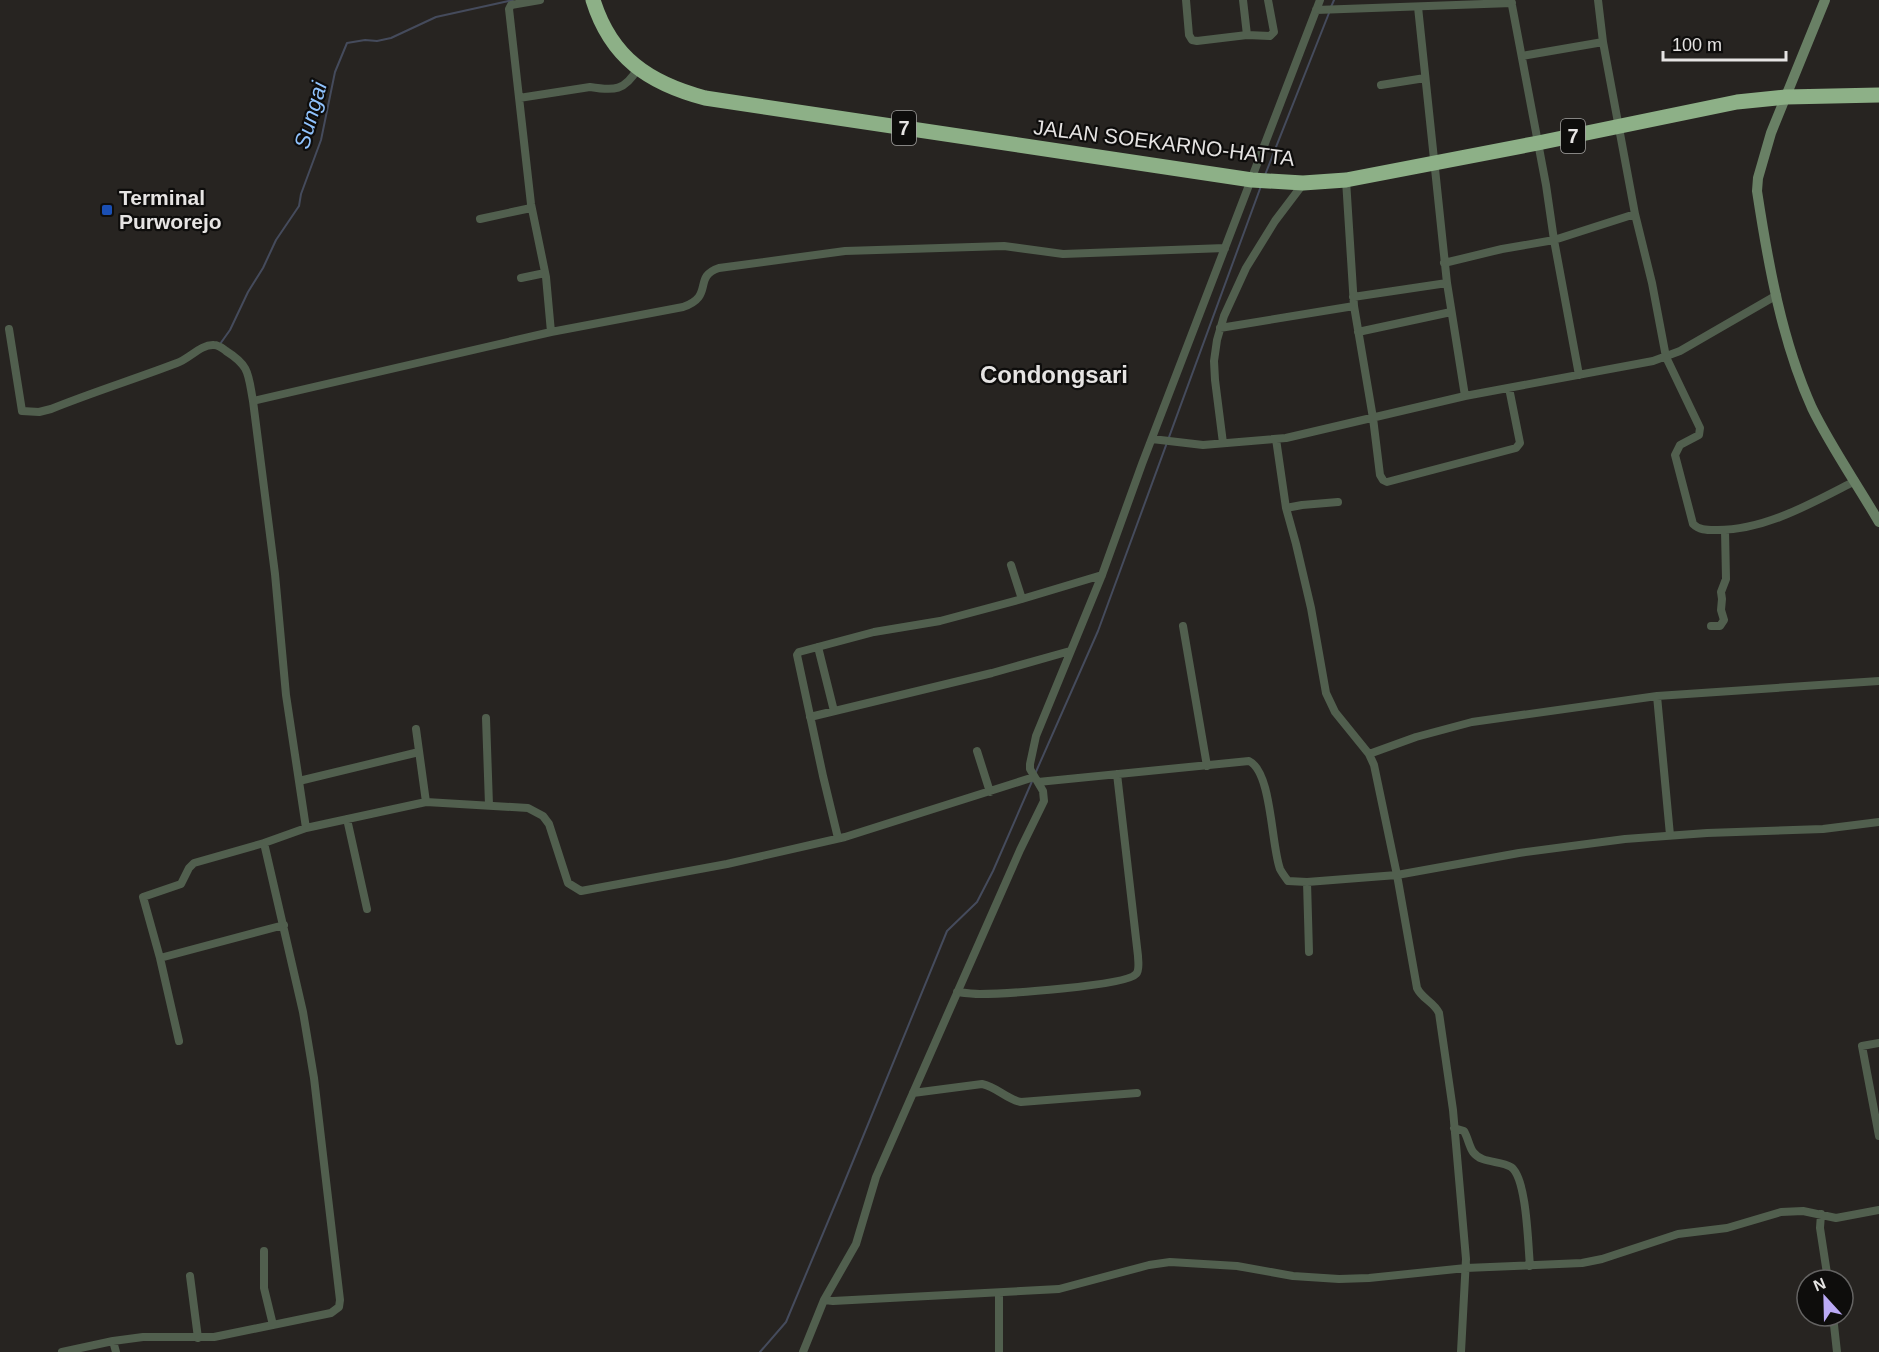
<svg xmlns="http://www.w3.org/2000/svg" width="1879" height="1352" font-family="Arial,sans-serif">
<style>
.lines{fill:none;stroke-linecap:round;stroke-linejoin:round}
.stream{stroke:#454b5c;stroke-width:2}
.street{stroke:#515f4e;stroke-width:8}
.secondary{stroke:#698065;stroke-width:10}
.highway{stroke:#8db087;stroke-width:15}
.transit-dot{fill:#1a4fb4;stroke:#0e0d0c;stroke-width:2}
.labels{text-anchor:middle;stroke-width:4.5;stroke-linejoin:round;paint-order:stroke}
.shield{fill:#0e0d0c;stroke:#a5a4a2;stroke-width:1.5}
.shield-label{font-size:20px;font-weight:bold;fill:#e6e4e3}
.street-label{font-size:21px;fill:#e6e4e3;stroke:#0e0d0c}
.poi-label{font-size:21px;font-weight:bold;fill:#e6e4e3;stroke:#0e0d0c;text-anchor:start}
.water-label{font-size:22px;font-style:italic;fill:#90c3fe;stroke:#0e0d0c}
.quarter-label{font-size:24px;font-weight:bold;fill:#e6e4e3;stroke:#0e0d0c}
</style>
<rect width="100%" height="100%" fill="#272421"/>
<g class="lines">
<path class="stream" d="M 1331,7 L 1334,0
M 1265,175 L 1329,13
M 220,344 L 230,330 L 248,292 L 263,268 L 276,240 L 299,206 L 301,194 L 321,140 L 335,72 L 347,43 L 365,40 L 377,41 L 391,38 L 436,17 L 513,0
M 1035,774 L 1098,631 L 1261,186
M 760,1352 L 786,1322 L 842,1188 L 947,931 L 977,902 L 993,871 L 1033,779"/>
<path class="street" d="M 540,0 L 511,5 L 509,9 L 531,204 L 546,277 L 551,332
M 1186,0 L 1189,35 L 1192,40 L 1197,41 L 1247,35 L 1270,36 L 1274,32 L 1268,0
M 1243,0 L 1247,35
M 1511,0 L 1546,185 L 1554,240 L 1579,375
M 1598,0 L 1603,42 L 1635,214 L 1652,283 L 1666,357 L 1700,428 L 1699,435 L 1680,445 L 1675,455 L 1693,524 C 1699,530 1706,530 1715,530 C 1764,531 1812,503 1855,481
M 1418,7 L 1447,283 L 1465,396
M 1316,10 L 1512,3
M 1522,56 L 1603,42
M 1381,85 L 1425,78
M 519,98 L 590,87 C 614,91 625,91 638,68
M 1346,180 L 1354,306 L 1373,418 L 1380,475 L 1383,480 L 1387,482 L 1516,448 L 1520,443 L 1509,388
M 480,219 L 531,208
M 1444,263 L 1502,249 L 1554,240 L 1635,214
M 521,278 L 545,273
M 1353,297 L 1447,283
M 1220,328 L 1354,306
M 9,329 L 22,411 L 39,412 L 51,409 C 93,392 135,379 177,363 C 189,359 201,344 214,345 C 219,345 222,348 226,351 C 250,366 248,374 253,401 L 275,574 L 286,695 L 306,828
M 1358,332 L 1451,312
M 253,401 L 551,332 L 683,307 C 715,296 692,277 719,268 L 845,251 L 1004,246 L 1063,254 L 1225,248
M 1152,439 L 1203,445 L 1286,438 L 1465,396 L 1653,361 L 1680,351 L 1777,295
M 1276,439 L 1286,508 L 1296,544 L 1311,608 L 1326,693 L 1335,712 L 1369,754 L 1374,765 L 1397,875 L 1417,988 C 1422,999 1434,1002 1439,1013 L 1453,1110 L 1466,1259 L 1461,1352
M 1223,443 L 1215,380 L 1214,361 L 1217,340 L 1224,316 L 1246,268 L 1275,221 L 1303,184
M 1286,508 L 1302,505 L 1338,502
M 1011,565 L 1022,599
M 1183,626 L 1207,766
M 1711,626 L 1720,626 L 1724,620 L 1721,610 L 1722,599 L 1721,592 L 1726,579 L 1725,530
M 818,647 L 834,711
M 1657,696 L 1670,835
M 810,717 L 992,673 L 1070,651
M 486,718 L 489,805
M 416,729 L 426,802
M 977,751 L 990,792
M 1369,754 L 1416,737 L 1472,722 L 1657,696 L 1879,681
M 299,781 L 419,752
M 1038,782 L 1249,761 C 1272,772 1271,845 1280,869 C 1282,873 1285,877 1288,881 L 1307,882 L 1397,875 L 1519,853 L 1625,839 L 1707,833 L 1823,829 L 1879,822
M 347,819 L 367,909
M 838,838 L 823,776 L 797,655 L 799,652 L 874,632 L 940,621 L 1022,599 L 1102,575
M 1307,882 L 1309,952
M 160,958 L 284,925
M 957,992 C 965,993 973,994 980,994 C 1002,994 1126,986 1136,974 C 1140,970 1138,961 1138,956 L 1117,774
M 179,1041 L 160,958 L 143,897 L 181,884 L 189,868 L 194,863 L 264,843
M 1879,1043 L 1862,1046 L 1879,1136
M 913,1093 L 982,1084 C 997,1087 1006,1099 1021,1102 L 1137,1093
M 1454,1128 L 1464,1131 C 1468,1138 1469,1146 1473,1152 C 1482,1164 1500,1160 1511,1167 C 1527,1178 1528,1246 1530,1266
M 1821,1214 L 1820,1228 L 1828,1280
M 264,1251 L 264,1288 L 273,1325
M 190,1276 L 198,1338
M 999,1293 L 999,1352
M 824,1300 L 833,1301 L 1059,1289 L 1149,1265 L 1170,1262 L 1237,1266 L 1293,1276 L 1339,1279 L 1369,1278 L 1466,1268 L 1582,1263 L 1602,1259 L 1678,1234 L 1727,1228 L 1781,1212 L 1803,1211 L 1836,1218 L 1879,1210
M 1833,1316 L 1837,1352
M 113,1341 L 116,1352
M 62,1352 L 113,1341 L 143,1337 L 214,1337 L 331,1313 L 339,1307 L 340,1300 L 314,1078 L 303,1012 L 264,843 L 306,828 L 426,802 L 528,808 L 543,816 L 549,824 L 568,883 L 581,891 L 727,864 L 845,837 L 1034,777
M 803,1352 L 824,1300 L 856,1244 L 876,1177 L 1020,850 L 1044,801 L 1043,791 L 1030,769 L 1030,764 L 1036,736 L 1102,575 L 1142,464 L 1320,0"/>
<path class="secondary" d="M 1825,0 L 1771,133 L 1758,178 L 1757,191 C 1768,263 1782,342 1812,408 C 1831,447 1857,484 1879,522"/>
<path class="highway" d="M 593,0 C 611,58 649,83 705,98 L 1252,180 L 1303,183 L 1346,180 L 1538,143 L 1737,102 L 1786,97 L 1879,95"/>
</g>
<rect class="transit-dot" x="101" y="204" width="12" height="12" rx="3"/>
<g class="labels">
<g class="shield">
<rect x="892" y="111" width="24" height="34" rx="4.5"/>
<rect x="1561" y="119" width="24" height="34" rx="4.5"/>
</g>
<g class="shield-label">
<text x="904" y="135">7</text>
<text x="1573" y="143">7</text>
</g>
<g class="street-label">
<text transform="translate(1164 143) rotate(7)" y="7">JALAN SOEKARNO-HATTA</text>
</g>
<g class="poi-label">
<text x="119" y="205">Terminal<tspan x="119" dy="24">Purworejo</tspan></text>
</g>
<g class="water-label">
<text transform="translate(310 115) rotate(-74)" y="8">Sungai</text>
</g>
<g class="quarter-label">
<text x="1054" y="383">Condongsari</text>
</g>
</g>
<g transform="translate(1825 1298) rotate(338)"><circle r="28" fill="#0e0d0c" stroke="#646362" stroke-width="1.5"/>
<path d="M0-4.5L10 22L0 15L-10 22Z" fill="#bbaaf6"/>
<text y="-9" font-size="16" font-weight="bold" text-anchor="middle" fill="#e6e4e3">N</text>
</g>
<path d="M1663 51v9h123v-9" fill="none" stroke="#e6e4e3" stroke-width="3"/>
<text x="1672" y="51" font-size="18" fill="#e6e4e3" stroke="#0e0d0c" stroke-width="4.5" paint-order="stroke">100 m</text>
</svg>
